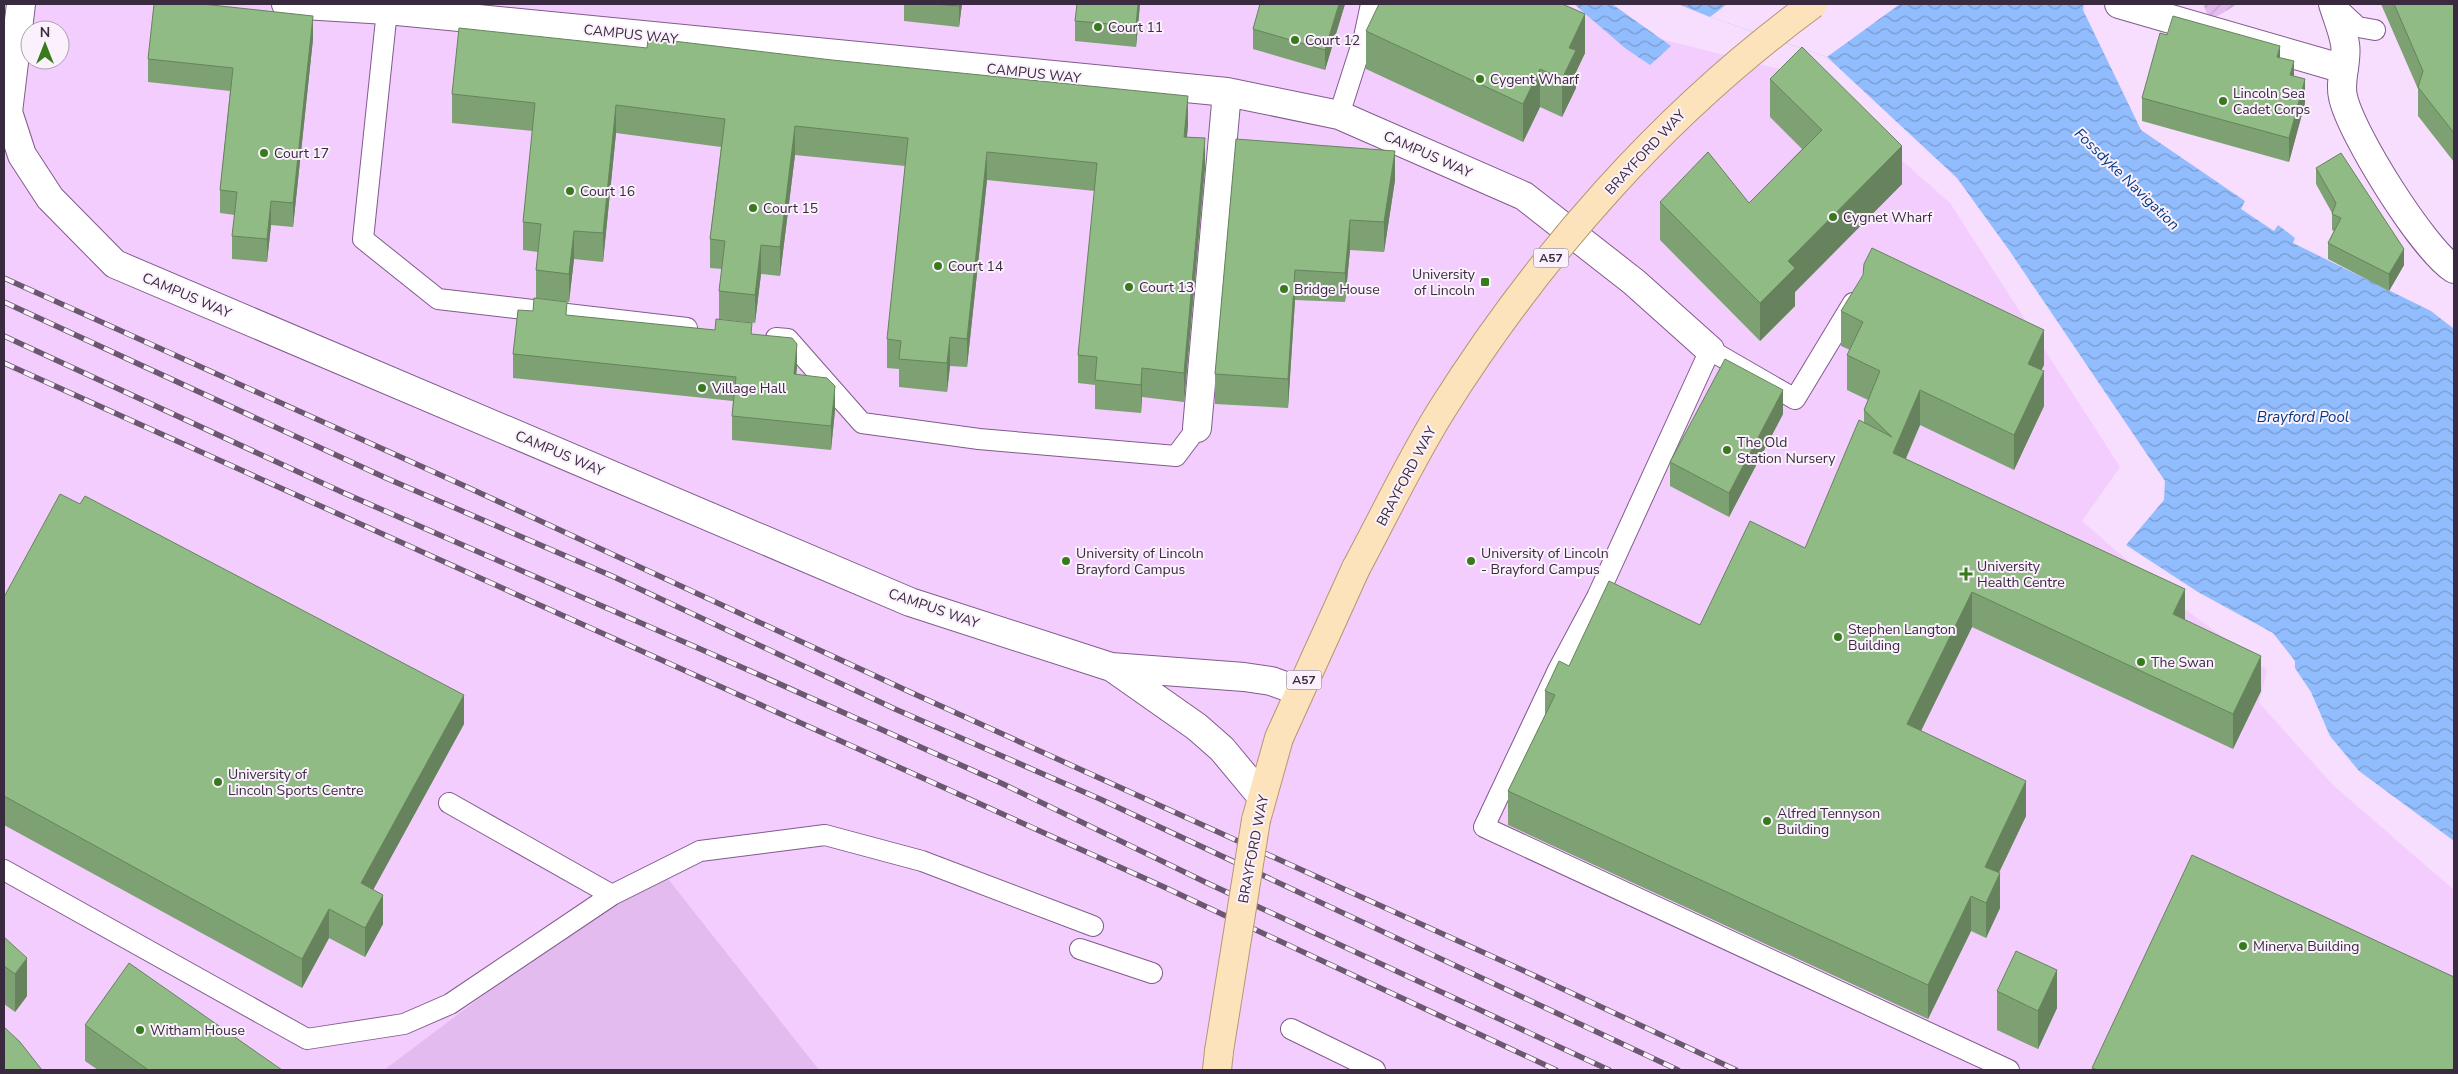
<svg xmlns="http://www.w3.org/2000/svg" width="2458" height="1074" font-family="'Nunito Sans',sans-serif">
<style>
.built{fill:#f3cdfe;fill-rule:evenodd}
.garden{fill:url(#garden-furrows)}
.pitch{fill:#e3bbef}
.water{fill:url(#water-waves)}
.pier{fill:#f7ddfe}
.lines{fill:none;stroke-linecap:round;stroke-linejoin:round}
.service-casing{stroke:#815b8c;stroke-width:22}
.pedestrian-casing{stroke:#815b8c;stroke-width:30}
.minor-casing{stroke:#815b8c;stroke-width:30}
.primary-casing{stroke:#b79672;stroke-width:30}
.service{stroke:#fff;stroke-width:20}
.pedestrian{stroke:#fff;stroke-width:28}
.minor{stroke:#fff;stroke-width:28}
.primary{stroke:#fce3bb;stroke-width:28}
.rail-casing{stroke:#6b5870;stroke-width:5.5}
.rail{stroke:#faf1fc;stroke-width:4;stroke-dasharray:11;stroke-linecap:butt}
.primary-bridge-casing{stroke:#b79672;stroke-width:30;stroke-linecap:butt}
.primary-bridge{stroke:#fce3bb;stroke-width:28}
.wall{fill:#7da172}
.shaded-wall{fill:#66835d}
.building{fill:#91bb85;stroke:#66835d}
.poi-dot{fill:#377b1d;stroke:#faf1fc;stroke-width:2}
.labels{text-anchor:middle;stroke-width:4;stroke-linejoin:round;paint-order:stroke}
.shield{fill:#faf1fc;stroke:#746678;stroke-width:1}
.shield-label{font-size:12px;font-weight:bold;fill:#3a2a3f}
.poi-label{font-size:14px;fill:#3a2a3f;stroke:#faf1fc;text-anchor:start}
.street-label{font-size:14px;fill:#3a2a3f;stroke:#faf1fc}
.water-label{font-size:15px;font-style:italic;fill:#043a84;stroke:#faf1fc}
</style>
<defs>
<pattern id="garden-furrows" width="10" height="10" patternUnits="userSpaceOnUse" patternTransform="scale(1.25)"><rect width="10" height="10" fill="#e3bbef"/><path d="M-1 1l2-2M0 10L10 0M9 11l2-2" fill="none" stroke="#c4a1ce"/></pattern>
<pattern id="water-waves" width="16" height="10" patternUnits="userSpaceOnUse" patternTransform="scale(1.25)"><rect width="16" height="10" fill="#91bdfe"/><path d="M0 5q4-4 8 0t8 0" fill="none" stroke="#779acf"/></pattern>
</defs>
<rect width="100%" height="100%" fill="#f7ddfe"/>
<path class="built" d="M 4,4 L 1566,4 L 1626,30 L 1806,76 L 1950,203 L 2120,467 L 2082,521 L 2174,601 L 2267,670 L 2259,703 L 2334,786 L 2454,890 L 2454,1070 L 4,1070 ZM 30,30 L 60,30 L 60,60 L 30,60 Z"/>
<path class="garden" d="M 2203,4 L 2238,4 L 2214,18 L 2208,16 Z"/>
<path class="pitch" d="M 657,865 L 819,1070 L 384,1070 Z"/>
<path class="water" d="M 1574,4 L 1612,4 L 1671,46 L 1650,65 L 1625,48 Z
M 1678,4 L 2084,4 L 2083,10 L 2141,130 L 2245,201 L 2241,209 L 2274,231 L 2278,225 L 2295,238 L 2293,243 L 2431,311 L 2454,329 L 2454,841 L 2359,771 L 2330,736 L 2311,692 L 2295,668 L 2295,661 L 2273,633 L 2198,592 L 2126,545 L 2164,500 L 2165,481 L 2009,250 L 1957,178 L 1827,57 L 1710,17 Z"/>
<path class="pier" d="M 1727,4 L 1900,4 L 1827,57 L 1710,17 Z"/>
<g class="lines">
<g class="service-casing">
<path id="service" d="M 2334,5 L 2358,27 L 2375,30
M 387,10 L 363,239 L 438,299 L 687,328
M 1339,115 L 1364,37 L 1371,4
M 1853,303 L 1795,399 L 1710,350 L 1597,597 L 1558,670 L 1484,827 L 2009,1070
M 776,338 L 788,339 L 862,423 L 979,439 L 1176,456 L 1197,428
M 449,803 L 612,895
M 4,870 L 307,1039 L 404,1024 L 450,1004 L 612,895 L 700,851 L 825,835 L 922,861 L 1093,926
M 1080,949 L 1152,973
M 1291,1029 L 1375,1070"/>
</g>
<g class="pedestrian-casing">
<path id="pedestrian" d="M 2119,4 L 2344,69
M 2333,4 C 2337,17 2343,31 2345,44 C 2348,61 2339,80 2343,97 C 2351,134 2423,249 2454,269"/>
</g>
<g class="minor-casing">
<path id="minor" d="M 21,4 L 8,112 L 22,155 L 50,198 L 115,264 L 910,602 L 1111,667 L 1244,677 L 1271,681 L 1299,691
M 286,4 L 387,10 L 1227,92 L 1339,115 L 1524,196 L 1634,282 L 1710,350
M 1197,428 L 1227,92
M 1113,668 L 1197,727 L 1222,749 L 1262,797"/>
</g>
<g class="primary-casing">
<path id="primary" d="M 1256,820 L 1279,738 L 1356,568
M 1217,1070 L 1219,1051"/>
</g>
<use href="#service" class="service"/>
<use href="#pedestrian" class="pedestrian"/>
<use href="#minor" class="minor"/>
<use href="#primary" class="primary"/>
<g class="rail-casing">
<path id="rail" d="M 4,278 L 467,487 L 910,692 L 1533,975 L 1736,1070
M 4,302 L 386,478 L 612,576 L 895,709 L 1100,799 L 1678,1070
M 4,336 L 344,493 L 755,673 L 1001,783 L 1205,882 L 1609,1070
M 4,363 L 1164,887 L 1556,1070"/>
</g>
<use href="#rail" class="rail"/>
<g class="primary-bridge-casing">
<path id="primary-bridge" d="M 1356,568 C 1384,516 1410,461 1441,411 C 1539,255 1664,113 1813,4
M 1219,1051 L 1256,820"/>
</g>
<use href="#primary-bridge" class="primary-bridge"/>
</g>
<path class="wall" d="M 904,4 L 962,4 L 959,27 L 904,21 Z
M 1140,4 L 1136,47 L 1075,41 L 1075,21 Z
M 1345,4 L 1325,70 L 1253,49 L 1253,29 Z
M 2381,4 L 2454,4 L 2454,162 L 2418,116 L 2418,89 Z
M 1366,31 L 1585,53 L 1576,72 L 1576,88 L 1562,117 L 1540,107 L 1523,142 L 1366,69 Z
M 2167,35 L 2280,58 L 2294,76 L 2305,103 L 2289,162 L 2142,121 L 2142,98 Z
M 313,39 L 293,227 L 271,225 L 267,262 L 232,259 L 232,236 L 235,215 L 220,213 L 220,190 L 230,91 L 148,82 L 148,59 Z
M 1770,79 L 1902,184 L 1795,292 L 1795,306 L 1760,341 L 1660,240 L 1660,202 L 1749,203 L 1802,149 L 1770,117 Z
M 452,94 L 1188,125 L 1187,137 L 1205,167 L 1184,402 L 1142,397 L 1141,413 L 1095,409 L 1095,385 L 1078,383 L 1078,355 L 1095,191 L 987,180 L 967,367 L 950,366 L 947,392 L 899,387 L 899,369 L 887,368 L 887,339 L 905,166 L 795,155 L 780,276 L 761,274 L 755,323 L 719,319 L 719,291 L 722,269 L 710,268 L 710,239 L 721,147 L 616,133 L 603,262 L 574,259 L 569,302 L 536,298 L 536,270 L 538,252 L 523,250 L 523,222 L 533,131 L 452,123 Z
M 1236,139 L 1395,180 L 1384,252 L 1350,250 L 1345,302 L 1295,300 L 1288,408 L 1215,404 L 1215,374 Z
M 2316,168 L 2404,265 L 2389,291 L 2328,259 L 2328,243 L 2334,231 L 2332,230 L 2332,213 L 2316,184 Z
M 1841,311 L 2044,365 L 2041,370 L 2044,406 L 2014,470 L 1920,425 L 1906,459 L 2185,620 L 2261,691 L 2233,749 L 1972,627 L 1921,731 L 2026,816 L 1999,873 L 2000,908 L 1986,938 L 1971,931 L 1928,1019 L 1508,825 L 1508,791 L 1545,715 L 1545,691 L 1569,666 L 1700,625 L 1805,548 L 1864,422 L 1864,410 L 1868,400 L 1847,390 L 1847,355 L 1850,350 L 1841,346 Z
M 567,315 L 752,334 L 797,367 L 796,374 L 835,410 L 831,450 L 732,440 L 732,416 L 733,401 L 513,378 L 513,354 Z
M 1783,414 L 1729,517 L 1670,486 L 1670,462 Z
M 4,597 L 464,724 L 373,890 L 383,924 L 365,957 L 329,938 L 302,988 L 4,825 Z
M 4,937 L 27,996 L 15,1012 L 4,1004 Z
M 1997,991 L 2057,1008 L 2038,1049 L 1997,1030 Z
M 85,1025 L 282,1070 L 98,1070 L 85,1061 Z"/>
<path class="shaded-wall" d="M 960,4 L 962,4 L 959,27 L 959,6 Z
M 1138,4 L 1140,4 L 1136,47 L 1136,26 Z
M 1339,4 L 1345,4 L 1325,70 L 1325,50 Z
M 1585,14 L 1585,53 L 1576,72 L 1576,88 L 1562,117 L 1562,79 L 1569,48 Z
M 313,16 L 313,39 L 293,227 L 293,203 Z
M 2280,46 L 2280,69 L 2277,57 Z
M 2294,61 L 2294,85 L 2290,75 Z
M 1540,69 L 1540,107 L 1523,142 L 1523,104 Z
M 2305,79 L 2305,103 L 2289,162 L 2289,138 Z
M 1188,96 L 1188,125 L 1184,165 L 1184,137 Z
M 616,105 L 616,133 L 603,262 L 603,233 Z
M 795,126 L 795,155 L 780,276 L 780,247 Z
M 1205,138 L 1205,167 L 1184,402 L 1184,373 Z
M 1902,146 L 1902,184 L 1795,292 L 1795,306 L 1760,341 L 1760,303 L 1788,261 Z
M 1395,151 L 1395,180 L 1384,252 L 1384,222 Z
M 987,152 L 987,180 L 967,367 L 967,339 Z
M 271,201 L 271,225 L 267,262 L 267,239 Z
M 1350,220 L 1350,250 L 1345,302 L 1345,273 Z
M 574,231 L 574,259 L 569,302 L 569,274 Z
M 761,245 L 761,274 L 755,323 L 755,295 Z
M 2404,249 L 2404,265 L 2389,291 L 2389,274 Z
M 1295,270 L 1295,300 L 1288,408 L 1288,379 Z
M 2044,330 L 2044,365 L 2028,398 L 2028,364 Z
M 950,337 L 950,366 L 947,392 L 947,363 Z
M 797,344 L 797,367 L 794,397 L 794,374 Z
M 1142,368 L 1142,397 L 1141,413 L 1141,385 Z
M 2044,371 L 2044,406 L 2014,470 L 2014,435 Z
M 835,386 L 835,410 L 831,450 L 831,426 Z
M 1783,390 L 1783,414 L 1729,517 L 1729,493 Z
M 1920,390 L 1920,425 L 1893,487 L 1893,453 Z
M 2185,589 L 2185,624 L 2173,614 Z
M 1972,592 L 1972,627 L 1907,759 L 1907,724 Z
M 2261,656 L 2261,691 L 2233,749 L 2233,714 Z
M 464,695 L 464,724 L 361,912 L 361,883 Z
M 2026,781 L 2026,816 L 1985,901 L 1985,867 Z
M 2000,873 L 2000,908 L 1986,938 L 1986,903 Z
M 383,895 L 383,924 L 365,957 L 365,928 Z
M 1971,896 L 1971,931 L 1928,1019 L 1928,985 Z
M 329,909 L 329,938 L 302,988 L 302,959 Z
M 27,958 L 27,996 L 15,1012 L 15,974 Z
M 2057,970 L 2057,1008 L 2038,1049 L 2038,1011 Z"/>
<path class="building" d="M 154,4 L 202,4 L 313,16 L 293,203 L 271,201 L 267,239 L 232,236 L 237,192 L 220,190 L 233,68 L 148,59 Z
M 933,4 L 960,4 L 959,6 Z
M 1077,4 L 1138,4 L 1136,26 L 1075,21 Z
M 1260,4 L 1339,4 L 1325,50 L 1253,29 Z
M 1379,4 L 1562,4 L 1585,14 L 1569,48 L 1576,50 L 1562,79 L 1540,69 L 1523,104 L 1366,31 Z
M 2394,4 L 2454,4 L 2454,133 L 2418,87 L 2423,71 Z
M 2173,16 L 2280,46 L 2277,57 L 2294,61 L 2290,75 L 2305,79 L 2289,138 L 2142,98 L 2160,33 L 2167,35 Z
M 459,28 L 647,48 L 648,38 L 832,60 L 1188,96 L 1184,137 L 1205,138 L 1184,373 L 1142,368 L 1141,385 L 1095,380 L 1097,357 L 1078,355 L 1097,163 L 987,152 L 967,339 L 950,337 L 947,363 L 899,359 L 901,341 L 887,339 L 908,138 L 795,126 L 780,247 L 761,245 L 755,295 L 719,291 L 725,241 L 710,239 L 725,119 L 616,105 L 603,233 L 574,231 L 569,274 L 536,270 L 541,224 L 523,222 L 535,103 L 452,94 Z
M 1802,47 L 1902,146 L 1788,261 L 1795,268 L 1760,303 L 1660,202 L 1708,152 L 1749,203 L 1822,130 L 1770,79 Z
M 1236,139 L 1395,151 L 1384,222 L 1350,220 L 1345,273 L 1295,270 L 1288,379 L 1215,374 Z
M 2341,153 L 2404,249 L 2389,274 L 2328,243 L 2341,218 L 2332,214 L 2336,203 L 2316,168 Z
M 1872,248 L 2044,330 L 2028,364 L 2044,371 L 2014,435 L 1920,390 L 1893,453 L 2185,589 L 2173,614 L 2261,656 L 2233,714 L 1972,592 L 1907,724 L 2026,781 L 1985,867 L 2000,873 L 1986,903 L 1971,896 L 1928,985 L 1508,791 L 1555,695 L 1545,691 L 1559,661 L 1569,666 L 1609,581 L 1700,625 L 1750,521 L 1805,548 L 1859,420 L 1892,437 L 1864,410 L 1880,371 L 1847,355 L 1863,322 L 1841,311 L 1863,275 L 1864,264 Z
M 534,298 L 567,302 L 566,315 L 715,330 L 716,319 L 752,323 L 751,334 L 792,338 L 797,344 L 794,374 L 827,378 L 835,386 L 831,426 L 732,416 L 736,377 L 513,354 L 518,310 L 533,311 Z
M 1725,359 L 1783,390 L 1729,493 L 1670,462 Z
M 60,494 L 80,504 L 85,496 L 464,695 L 361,883 L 383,895 L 365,928 L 329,909 L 302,959 L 4,796 L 4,597 Z
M 2192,855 L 2454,977 L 2454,1070 L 2098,1070 L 2092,1068 Z
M 4,937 L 27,958 L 15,974 L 4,966 Z
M 2016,951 L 2057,970 L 2038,1011 L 1997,991 Z
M 129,963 L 282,1070 L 145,1070 L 147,1069 L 85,1025 Z
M 4,1027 L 20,1042 L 42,1070 L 4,1070 Z"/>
<g class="poi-dot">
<circle cx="1098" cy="27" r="5"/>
<circle cx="1295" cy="40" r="5"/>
<circle cx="1480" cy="79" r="5"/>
<circle cx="2223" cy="101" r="5"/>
<circle cx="264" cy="153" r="5"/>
<circle cx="570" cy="191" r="5"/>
<circle cx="753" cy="208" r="5"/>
<circle cx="1833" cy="217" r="5"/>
<circle cx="938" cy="266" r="5"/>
<rect x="1480" y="277" width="10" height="10" rx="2.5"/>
<circle cx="1129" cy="287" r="5"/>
<circle cx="1284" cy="289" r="5"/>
<circle cx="702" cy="388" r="5"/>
<circle cx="1727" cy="450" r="5"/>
<circle cx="1066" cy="561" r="5"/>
<circle cx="1471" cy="561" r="5"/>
<path d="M1963.5 566.5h5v5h5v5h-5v5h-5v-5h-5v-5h5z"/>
<circle cx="1838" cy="637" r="5"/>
<circle cx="2141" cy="662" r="5"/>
<circle cx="218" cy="782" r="5"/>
<circle cx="1767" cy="821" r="5"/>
<circle cx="2243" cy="946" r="5"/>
<circle cx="140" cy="1030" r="5"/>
</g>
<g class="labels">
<g class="shield">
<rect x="1533.5" y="248.5" width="35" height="19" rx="4"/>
<rect x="1286.5" y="670.5" width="35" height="19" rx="4"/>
</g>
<g class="shield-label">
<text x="1551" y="262">A57</text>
<text x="1304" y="684">A57</text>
</g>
<g class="poi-label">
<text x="1108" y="32">Court 11</text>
<text x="1305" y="45">Court 12</text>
<text x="1490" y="84">Cygent Wharf</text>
<text x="2233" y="98">Lincoln Sea<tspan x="2233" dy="16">Cadet Corps</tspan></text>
<text x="274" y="158">Court 17</text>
<text x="580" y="196">Court 16</text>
<text x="763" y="213">Court 15</text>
<text x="1843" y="222">Cygnet Wharf</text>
<text x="948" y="271">Court 14</text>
<text x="1475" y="279" text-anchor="end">University<tspan x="1475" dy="16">of Lincoln</tspan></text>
<text x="1139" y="292">Court 13</text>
<text x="1294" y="294">Bridge House</text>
<text x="712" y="393">Village Hall</text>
<text x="1737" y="447">The Old<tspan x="1737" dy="16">Station Nursery</tspan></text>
<text x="1076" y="558">University of Lincoln<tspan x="1076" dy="16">Brayford Campus</tspan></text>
<text x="1481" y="558">University of Lincoln<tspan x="1481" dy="16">- Brayford Campus</tspan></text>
<text x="1977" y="571">University<tspan x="1977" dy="16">Health Centre</tspan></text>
<text x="1848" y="634">Stephen Langton<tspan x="1848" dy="16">Building</tspan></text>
<text x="2151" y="667">The Swan</text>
<text x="228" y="779">University of<tspan x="228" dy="16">Lincoln Sports Centre</tspan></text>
<text x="1777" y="818">Alfred Tennyson<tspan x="1777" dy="16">Building</tspan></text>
<text x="2253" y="951">Minerva Building</text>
<text x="150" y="1035">Witham House</text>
</g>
<g class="street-label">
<text transform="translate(631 34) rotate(6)" y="5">CAMPUS WAY</text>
<text transform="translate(1034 73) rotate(6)" y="5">CAMPUS WAY</text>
<text transform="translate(1645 152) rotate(-47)" y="5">BRAYFORD WAY</text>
<text transform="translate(1428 154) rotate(24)" y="5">CAMPUS WAY</text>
<text transform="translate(187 295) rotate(23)" y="5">CAMPUS WAY</text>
<text transform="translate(560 453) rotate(23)" y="5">CAMPUS WAY</text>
<text transform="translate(1406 476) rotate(-62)" y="5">BRAYFORD WAY</text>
<text transform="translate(934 608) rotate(19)" y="5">CAMPUS WAY</text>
<text transform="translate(1253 849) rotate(-79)" y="5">BRAYFORD WAY</text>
</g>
<g class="water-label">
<text transform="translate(2127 179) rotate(44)" y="5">Fossdyke Navigation</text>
<text x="2303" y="422">Brayford Pool</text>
</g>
</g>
<rect width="2458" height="1074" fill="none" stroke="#3a2a3f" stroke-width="10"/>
<g transform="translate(45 45)"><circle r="24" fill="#faf1fc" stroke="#ada1b0"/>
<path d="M0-4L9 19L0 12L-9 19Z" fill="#377b1d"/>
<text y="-8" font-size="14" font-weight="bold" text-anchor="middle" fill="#3a2a3f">N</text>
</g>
</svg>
